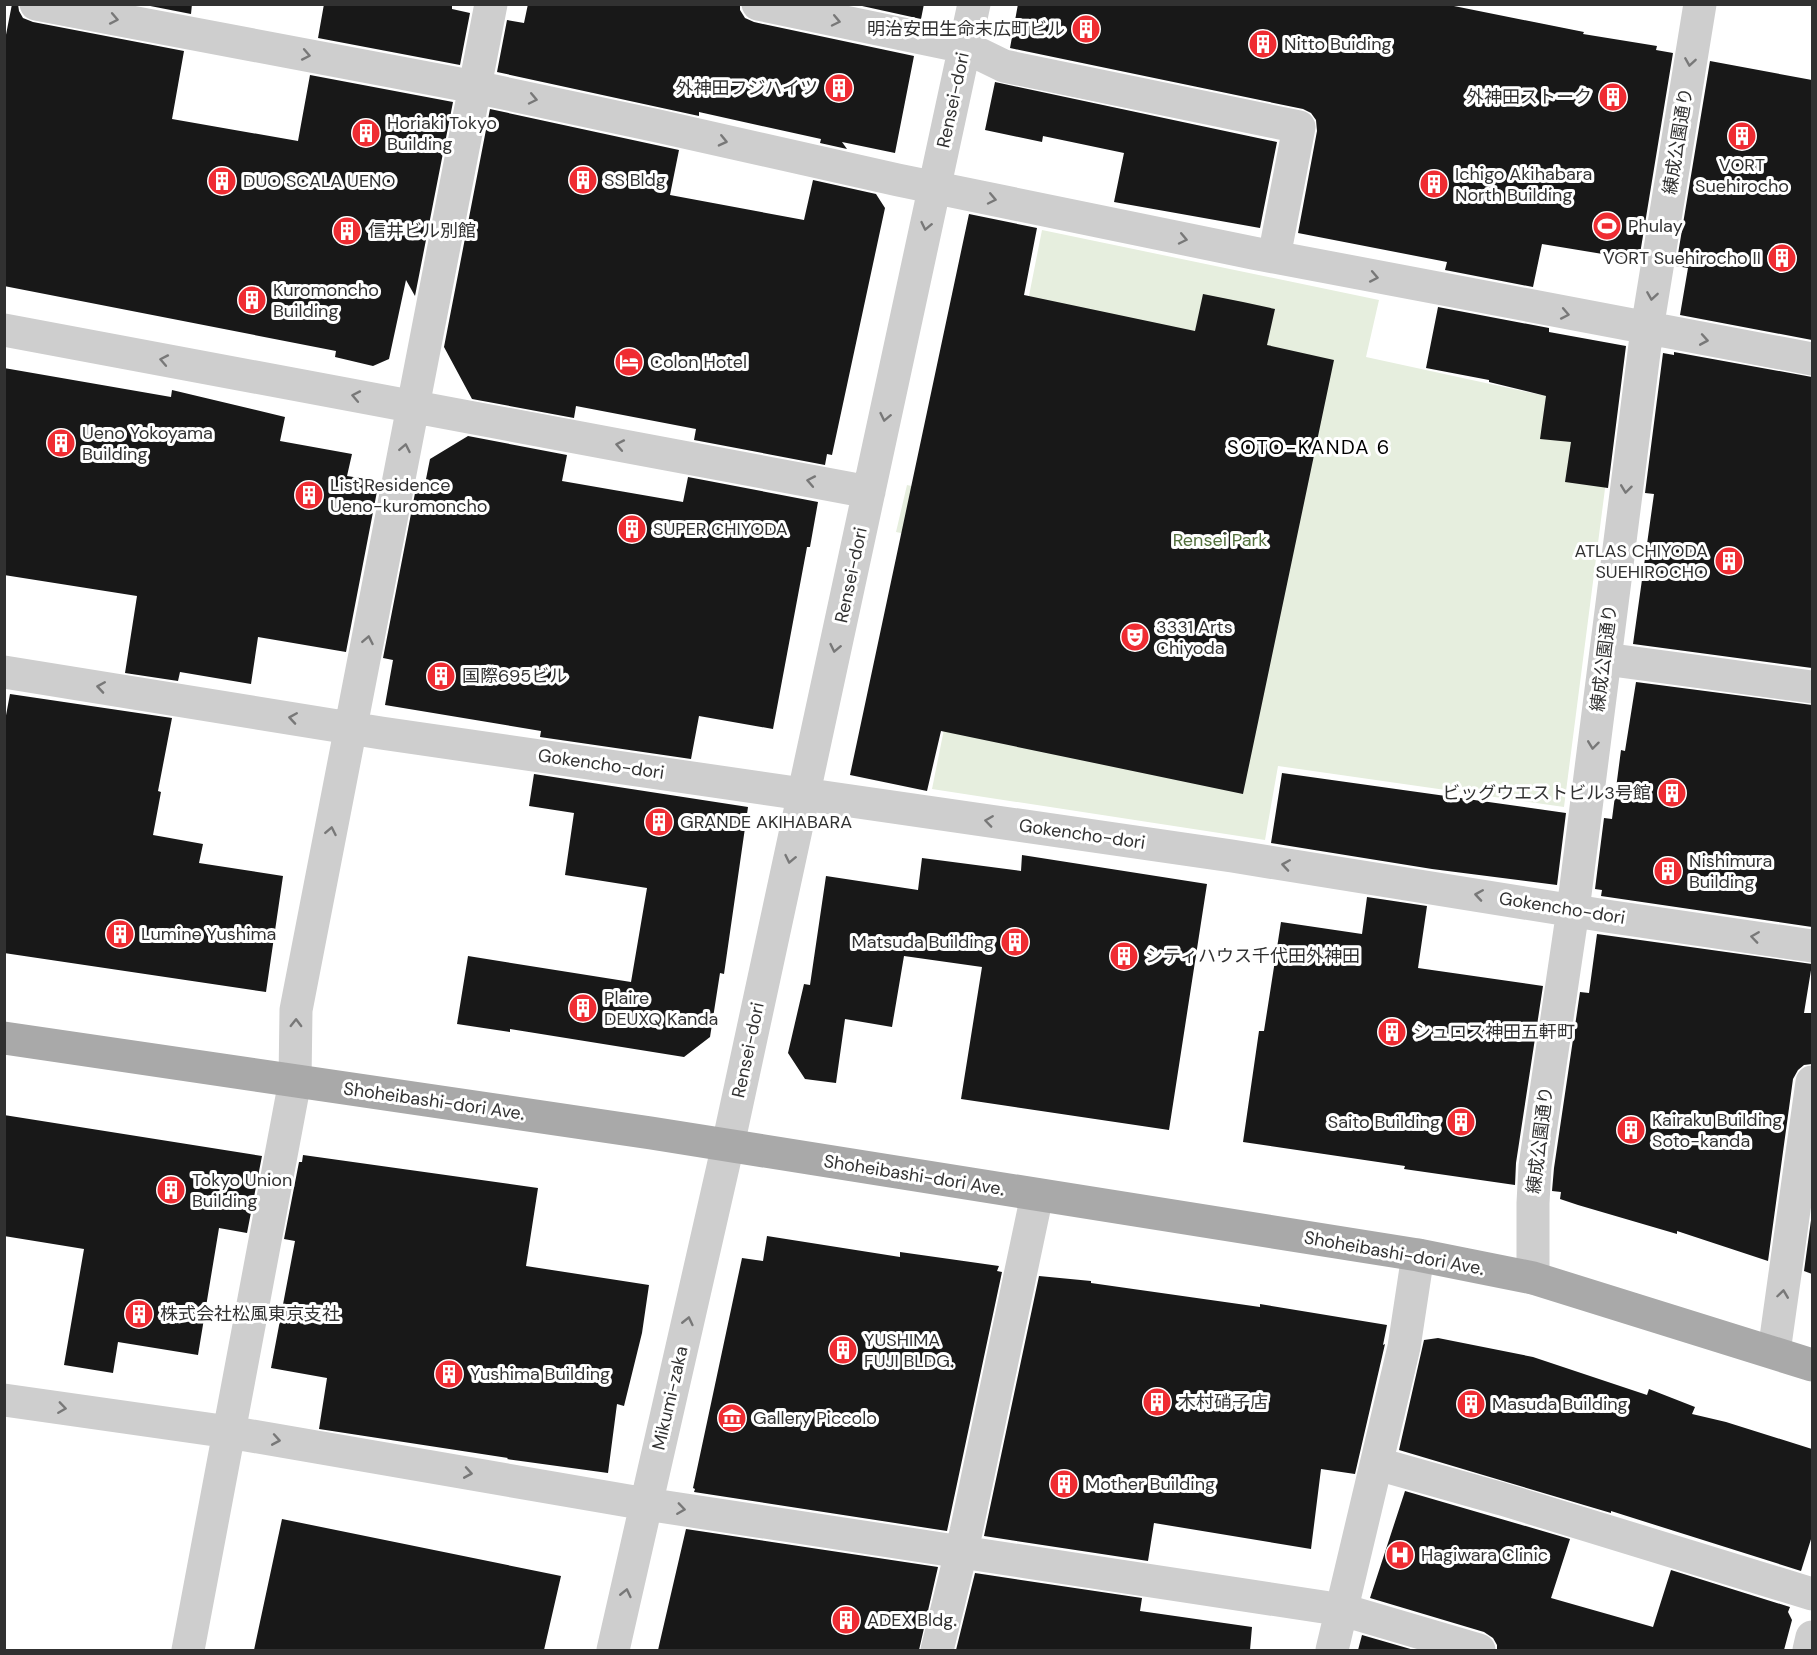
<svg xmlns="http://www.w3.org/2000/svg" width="1817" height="1655" font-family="'DM Sans','Noto Sans JP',sans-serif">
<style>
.green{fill:#e6eede}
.building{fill:#181818}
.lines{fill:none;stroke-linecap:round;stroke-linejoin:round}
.minor{stroke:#cecece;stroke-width:33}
.major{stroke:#a9a9a9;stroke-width:33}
.oneway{stroke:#787878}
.labels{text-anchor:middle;stroke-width:6;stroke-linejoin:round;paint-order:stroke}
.poi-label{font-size:18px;fill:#313131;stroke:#fff;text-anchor:start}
.street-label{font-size:18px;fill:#313131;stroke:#fff}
.park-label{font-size:18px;fill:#516f3b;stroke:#fff}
.neighbourhood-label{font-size:20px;letter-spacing:1.5px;fill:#000;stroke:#fff}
</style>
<rect width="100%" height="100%" fill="#fff"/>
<path class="green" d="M 1042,230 L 1379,300 L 1366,357 L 1615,411 L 1564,807 L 1278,766 L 1265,840 L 932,789 L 980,550 L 896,532 L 907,485 L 988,503 Z"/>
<path class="building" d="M 12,4 L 18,4 L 19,11 L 23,18 L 33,22 L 184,51 L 172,119 L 298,141 L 310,75 L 453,102 L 415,296 L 406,280 L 389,359 L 373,366 L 335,357 L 336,351 L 4,286 L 4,45 Z
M 140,4 L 192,4 L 191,14 Z
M 324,4 L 452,4 L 452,9 L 470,13 L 460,65 L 318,38 Z
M 528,4 L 740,4 L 740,10 L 745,18 L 754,22 L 914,56 L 895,153 L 842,142 L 847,149 L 820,143 L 821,139 L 699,112 L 699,116 L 497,72 L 507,20 L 524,23 Z
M 853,4 L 924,4 L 921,19 Z
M 1018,4 L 1444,4 L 1584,32 L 1583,34 L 1657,46 L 1656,50 L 1673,53 L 1639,260 L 1542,244 L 1533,287 L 1445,270 L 1447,262 L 1298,233 L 1317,131 L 1316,120 L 1311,113 L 1303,109 L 1010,48 Z
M 1710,61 L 1812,80 L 1812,340 L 1680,315 L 1688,268 L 1676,266 Z
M 995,82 L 1277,142 L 1260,228 L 1114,202 L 1124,153 L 1043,136 L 1042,142 L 985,130 Z
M 490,109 L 679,150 L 670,195 L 804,220 L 813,180 L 876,194 L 885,208 L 832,455 L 827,454 L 825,465 L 694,440 L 696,429 L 576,406 L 574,418 L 472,399 L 444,347 Z
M 969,214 L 1037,228 L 1024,295 L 1195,331 L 1203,294 L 1243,302 L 1275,309 L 1267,345 L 1334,360 L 1243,794 L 941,731 L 927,791 L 850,775 Z
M 1438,307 L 1549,328 L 1549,332 L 1626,346 L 1608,488 L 1565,482 L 1571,442 L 1540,439 L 1546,396 L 1489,382 L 1489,380 L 1426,368 Z
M 1674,352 L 1812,377 L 1812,668 L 1633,644 L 1654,494 L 1645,493 L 1663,353 L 1674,355 Z
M 4,368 L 171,397 L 172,390 L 285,417 L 280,441 L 352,454 L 347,476 L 379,481 L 346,652 L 258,637 L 251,684 L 180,672 L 178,681 L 125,673 L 137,596 L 4,575 Z
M 468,436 L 567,455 L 562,481 L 683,502 L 688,477 L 818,502 L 810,547 L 807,547 L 773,729 L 699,716 L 691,759 L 540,737 L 541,731 L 385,705 L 393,660 L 383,658 L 416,488 L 424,489 L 430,459 Z
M 1636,682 L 1812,705 L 1812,927 L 1601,896 L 1602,890 L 1595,889 L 1604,818 L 1612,819 L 1621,750 L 1625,751 Z
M 10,694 L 172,718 L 158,791 L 161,792 L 153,835 L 203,844 L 199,863 L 283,876 L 266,992 L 4,953 L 4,726 Z
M 1282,773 L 1566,813 L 1557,885 L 1432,869 L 1271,843 Z
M 534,774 L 748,807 L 724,974 L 720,973 L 710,1037 L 684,1057 L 510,1029 L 510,1032 L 457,1024 L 468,956 L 631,982 L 647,888 L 565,875 L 574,813 L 529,806 Z
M 1022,855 L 1207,884 L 1169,1130 L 961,1099 L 982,967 L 904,956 L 892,1027 L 845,1019 L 836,1083 L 805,1079 L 788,1053 L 804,984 L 810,985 L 826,876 L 918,890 L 922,858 L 1021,871 Z
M 1367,897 L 1427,906 L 1418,968 L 1543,986 L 1516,1163 L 1515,1185 L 1404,1169 L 1405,1166 L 1243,1142 L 1259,1031 L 1264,1031 L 1281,922 L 1362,934 Z
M 1597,934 L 1812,964 L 1804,1013 L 1812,1013 L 1812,1064 L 1804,1065 L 1798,1070 L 1793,1079 L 1768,1261 L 1677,1231 L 1677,1234 L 1578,1205 L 1560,1199 L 1561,1192 L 1552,1191 L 1554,1168 L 1580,992 L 1589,993 Z
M 4,1115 L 262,1156 L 247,1233 L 219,1228 L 198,1355 L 118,1342 L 113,1373 L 64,1365 L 84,1249 L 4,1236 Z
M 303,1155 L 538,1188 L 526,1266 L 649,1285 L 642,1333 L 624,1406 L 617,1404 L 608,1473 L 507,1459 L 508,1458 L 319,1429 L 327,1378 L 271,1368 L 295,1241 L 284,1239 L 299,1162 L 302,1162 Z
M 1812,1213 L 1812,1274 L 1804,1271 Z
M 767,1236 L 900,1257 L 900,1252 L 999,1266 L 997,1271 L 1002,1272 L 947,1531 L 694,1492 L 695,1489 L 693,1488 L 742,1258 L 763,1261 Z
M 1039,1276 L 1091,1281 L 1091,1283 L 1260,1307 L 1260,1304 L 1387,1325 L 1383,1345 L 1385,1344 L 1355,1474 L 1321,1469 L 1311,1549 L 1154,1523 L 1148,1561 L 984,1536 Z
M 1438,1338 L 1533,1357 L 1647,1395 L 1649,1389 L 1695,1407 L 1692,1414 L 1726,1422 L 1812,1449 L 1812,1536 L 1801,1571 L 1611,1511 L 1611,1513 L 1399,1450 L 1424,1340 Z
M 1405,1491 L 1570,1539 L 1551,1598 L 1653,1627 L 1671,1570 L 1790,1607 L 1788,1612 L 1792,1620 L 1784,1650 L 1497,1650 L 1497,1645 L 1493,1638 L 1484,1632 L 1370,1598 Z
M 282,1519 L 561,1576 L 544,1650 L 254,1650 Z
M 686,1529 L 938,1567 L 919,1650 L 658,1650 Z
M 975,1573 L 1142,1598 L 1140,1611 L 1252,1627 L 1250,1650 L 956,1650 Z
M 1362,1635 L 1414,1650 L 1358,1650 Z"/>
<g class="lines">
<path class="minor" d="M 36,4 L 475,87 L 658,126 L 898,180 L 1253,253 L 1812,359
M 758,4 L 965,47 L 1004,66 L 1299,127 L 1274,257
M 4,330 L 869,492
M 1605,659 L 1812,687
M 4,672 L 381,733 L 1232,856 L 1606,916 L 1812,946
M 1533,1278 L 1533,1203 L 1535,1166 L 1573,910 L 1647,329 L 1700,4
M 1774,1352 L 1812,1082
M 4,1400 L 229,1432 L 646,1504 L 1343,1610 L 1479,1650
M 1378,1464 L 1502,1499 L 1812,1594
M 188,1650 L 295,1081 L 296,1010 L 491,4
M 613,1650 L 728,1145 L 974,4
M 937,1650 L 966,1532 L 1037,1195
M 1332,1650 L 1404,1347 L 1418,1255
M 1809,1650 L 1812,1637"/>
<path class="major" d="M 4,1038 L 651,1133 L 1418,1255 L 1533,1278 L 1812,1365"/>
</g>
<defs><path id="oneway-chevron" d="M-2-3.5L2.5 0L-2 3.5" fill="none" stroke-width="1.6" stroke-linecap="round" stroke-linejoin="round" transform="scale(1.5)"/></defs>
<g class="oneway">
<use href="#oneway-chevron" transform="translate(114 19) rotate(11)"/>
<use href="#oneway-chevron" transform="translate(836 21) rotate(12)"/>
<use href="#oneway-chevron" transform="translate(306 55) rotate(11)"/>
<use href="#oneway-chevron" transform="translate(1690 62) rotate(99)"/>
<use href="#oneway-chevron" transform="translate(533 99) rotate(12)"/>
<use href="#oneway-chevron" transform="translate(723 141) rotate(13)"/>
<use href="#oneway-chevron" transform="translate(992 199) rotate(12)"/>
<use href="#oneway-chevron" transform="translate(926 226) rotate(102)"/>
<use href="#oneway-chevron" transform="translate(1183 239) rotate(12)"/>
<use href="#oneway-chevron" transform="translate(1374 277) rotate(11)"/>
<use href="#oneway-chevron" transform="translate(1652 296) rotate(99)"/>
<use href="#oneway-chevron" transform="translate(1565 314) rotate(11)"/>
<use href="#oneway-chevron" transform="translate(1704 340) rotate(10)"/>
<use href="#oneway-chevron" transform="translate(164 360) rotate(-169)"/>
<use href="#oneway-chevron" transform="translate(356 396) rotate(-169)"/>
<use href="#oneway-chevron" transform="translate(885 417) rotate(102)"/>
<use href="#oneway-chevron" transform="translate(620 445) rotate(-169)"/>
<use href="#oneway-chevron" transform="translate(405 448) rotate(-79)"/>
<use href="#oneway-chevron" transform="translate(811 481) rotate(-169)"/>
<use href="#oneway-chevron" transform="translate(1626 489) rotate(97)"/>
<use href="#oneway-chevron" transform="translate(368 640) rotate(-79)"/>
<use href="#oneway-chevron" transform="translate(835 648) rotate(102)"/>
<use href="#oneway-chevron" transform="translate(101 687) rotate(-171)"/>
<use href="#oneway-chevron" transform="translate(293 718) rotate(-171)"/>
<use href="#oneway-chevron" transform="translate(1593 745) rotate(97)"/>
<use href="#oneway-chevron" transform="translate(989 821) rotate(-172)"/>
<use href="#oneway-chevron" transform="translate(331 831) rotate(-79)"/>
<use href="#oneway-chevron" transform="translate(790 859) rotate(102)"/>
<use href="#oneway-chevron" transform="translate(1286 865) rotate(-171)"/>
<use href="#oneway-chevron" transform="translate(1479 895) rotate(-171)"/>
<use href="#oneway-chevron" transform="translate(1755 937) rotate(-172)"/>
<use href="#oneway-chevron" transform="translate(296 1023) rotate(-89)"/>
<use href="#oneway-chevron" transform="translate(1783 1294) rotate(-82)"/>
<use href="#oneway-chevron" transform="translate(688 1321) rotate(-77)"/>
<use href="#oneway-chevron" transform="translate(62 1408) rotate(8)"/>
<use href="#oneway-chevron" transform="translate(276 1440) rotate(10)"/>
<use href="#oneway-chevron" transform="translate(468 1473) rotate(10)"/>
<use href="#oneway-chevron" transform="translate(681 1509) rotate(8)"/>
<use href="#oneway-chevron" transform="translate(626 1593) rotate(-77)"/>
</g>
<defs>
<g id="building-disc" transform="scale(1.5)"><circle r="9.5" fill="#ef2c32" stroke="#fff"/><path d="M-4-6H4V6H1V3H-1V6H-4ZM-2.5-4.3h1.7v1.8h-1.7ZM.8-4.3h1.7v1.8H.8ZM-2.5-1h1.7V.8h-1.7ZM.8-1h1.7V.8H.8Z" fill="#fff"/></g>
<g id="stadium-disc" transform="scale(1.5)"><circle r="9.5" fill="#ef2c32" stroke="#fff"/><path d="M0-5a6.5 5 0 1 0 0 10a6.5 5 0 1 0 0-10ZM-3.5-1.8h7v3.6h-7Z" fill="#fff"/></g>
<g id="hotel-disc" transform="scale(1.5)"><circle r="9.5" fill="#ef2c32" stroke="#fff"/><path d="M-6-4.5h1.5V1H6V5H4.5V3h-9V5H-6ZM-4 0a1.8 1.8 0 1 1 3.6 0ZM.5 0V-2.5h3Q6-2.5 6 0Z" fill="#fff"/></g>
<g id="theatre-disc" transform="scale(1.5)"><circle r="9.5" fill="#ef2c32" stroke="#fff"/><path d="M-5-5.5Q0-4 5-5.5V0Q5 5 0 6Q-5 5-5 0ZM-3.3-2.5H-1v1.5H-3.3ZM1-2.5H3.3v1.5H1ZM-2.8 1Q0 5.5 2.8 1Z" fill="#fff"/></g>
<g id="museum-disc" transform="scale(1.5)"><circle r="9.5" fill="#ef2c32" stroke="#fff"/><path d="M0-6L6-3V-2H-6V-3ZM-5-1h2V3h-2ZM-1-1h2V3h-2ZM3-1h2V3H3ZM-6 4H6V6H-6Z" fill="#fff"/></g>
<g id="hospital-disc" transform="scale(1.5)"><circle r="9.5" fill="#ef2c32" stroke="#fff"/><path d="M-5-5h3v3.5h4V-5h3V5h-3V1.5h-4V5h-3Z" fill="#fff"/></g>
</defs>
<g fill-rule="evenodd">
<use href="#building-disc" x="1086" y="29"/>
<use href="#building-disc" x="1263" y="44"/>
<use href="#building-disc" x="839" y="88"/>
<use href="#building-disc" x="1613" y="97"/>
<use href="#building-disc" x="366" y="133"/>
<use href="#building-disc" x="1742" y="136"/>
<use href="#building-disc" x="583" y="180"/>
<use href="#building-disc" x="222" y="181"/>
<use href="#building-disc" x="1434" y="184"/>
<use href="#stadium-disc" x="1607" y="226"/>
<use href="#building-disc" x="347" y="231"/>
<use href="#building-disc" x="1782" y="258"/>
<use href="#building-disc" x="252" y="300"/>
<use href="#hotel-disc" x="629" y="362"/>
<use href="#building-disc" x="61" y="443"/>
<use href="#building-disc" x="309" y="495"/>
<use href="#building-disc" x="632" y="529"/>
<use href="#building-disc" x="1729" y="561"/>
<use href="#theatre-disc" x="1135" y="637"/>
<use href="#building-disc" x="441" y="676"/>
<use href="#building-disc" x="1672" y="793"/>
<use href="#building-disc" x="659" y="822"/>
<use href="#building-disc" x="1668" y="871"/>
<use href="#building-disc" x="120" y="934"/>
<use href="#building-disc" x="1015" y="942"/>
<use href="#building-disc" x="1124" y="956"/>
<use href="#building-disc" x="583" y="1008"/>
<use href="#building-disc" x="1392" y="1032"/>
<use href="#building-disc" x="1461" y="1122"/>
<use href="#building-disc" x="1631" y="1130"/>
<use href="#building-disc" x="171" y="1190"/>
<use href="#building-disc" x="139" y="1314"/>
<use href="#building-disc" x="843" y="1350"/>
<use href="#building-disc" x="449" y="1374"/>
<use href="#building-disc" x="1157" y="1402"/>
<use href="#building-disc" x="1471" y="1404"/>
<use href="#museum-disc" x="732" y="1418"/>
<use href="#building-disc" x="1064" y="1484"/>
<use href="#hospital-disc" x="1400" y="1555"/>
<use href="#building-disc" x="846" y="1620"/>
</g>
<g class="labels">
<g class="poi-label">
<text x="1065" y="35" text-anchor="end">明治安田生命末広町ビル</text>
<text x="1284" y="50">Nitto Buiding</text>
<text x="818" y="94" text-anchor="end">外神田フジハイツ</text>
<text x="1592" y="103" text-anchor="end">外神田ストーク</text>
<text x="387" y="129">Horiaki Tokyo<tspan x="387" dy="21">Building</tspan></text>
<text x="1742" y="171" text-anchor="middle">VORT<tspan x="1742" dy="21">Suehirocho</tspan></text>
<text x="1455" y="180">Ichigo Akihabara<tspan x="1455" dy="21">North Building</tspan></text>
<text x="604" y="186">SS Bldg</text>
<text x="243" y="187">DUO SCALA UENO</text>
<text x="1628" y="232">Phulay</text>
<text x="368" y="237">信井ビル別館</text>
<text x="1761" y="264" text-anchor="end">VORT Suehirocho II</text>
<text x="273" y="296">Kuromoncho<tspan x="273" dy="21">Building</tspan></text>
<text x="650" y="368">Colon Hotel</text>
<text x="82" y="439">Ueno Yokoyama<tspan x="82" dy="21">Building</tspan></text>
<text x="330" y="491">List Residence<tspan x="330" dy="21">Ueno-kuromoncho</tspan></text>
<text x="653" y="535">SUPER CHIYODA</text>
<text x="1708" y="557" text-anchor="end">ATLAS CHIYODA<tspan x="1708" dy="21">SUEHIROCHO</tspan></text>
<text x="1156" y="633">3331 Arts<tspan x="1156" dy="21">Chiyoda</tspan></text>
<text x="462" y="682">国際695ビル</text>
<text x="1651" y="799" text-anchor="end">ビッグウエストビル3号館</text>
<text x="680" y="828">GRANDE AKIHABARA</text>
<text x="1689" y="867">Nishimura<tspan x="1689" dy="21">Building</tspan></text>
<text x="141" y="940">Lumine Yushima</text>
<text x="994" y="948" text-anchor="end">Matsuda Building</text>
<text x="1145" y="962">シティハウス千代田外神田</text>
<text x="604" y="1004">Plaire<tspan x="604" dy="21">DEUXQ Kanda</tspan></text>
<text x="1413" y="1038">シュロス神田五軒町</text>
<text x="1652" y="1126">Kairaku Building<tspan x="1652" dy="21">Soto-kanda</tspan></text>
<text x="1440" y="1128" text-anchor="end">Saito Building</text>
<text x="192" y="1186">Tokyo Union<tspan x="192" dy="21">Building</tspan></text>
<text x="160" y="1320">株式会社松風東京支社</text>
<text x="864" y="1346">YUSHIMA<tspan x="864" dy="21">FUJI BLDG.</tspan></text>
<text x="470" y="1380">Yushima Building</text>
<text x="1178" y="1408">木村硝子店</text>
<text x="1492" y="1410">Masuda Building</text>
<text x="753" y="1424">Gallery Piccolo</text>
<text x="1085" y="1490">Mother Building</text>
<text x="1421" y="1561">Hagiwara Clinic</text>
<text x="867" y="1626">ADEX Bldg.</text>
</g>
<g class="street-label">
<text transform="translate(953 100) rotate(-78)" y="6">Rensei-dori</text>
<text transform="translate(1678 141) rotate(-81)" y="6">練成公園通り</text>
<text transform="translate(851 575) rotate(-78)" y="6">Rensei-dori</text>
<text transform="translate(1604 658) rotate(-83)" y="6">練成公園通り</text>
<text transform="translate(601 764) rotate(8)" y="6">Gokencho-dori</text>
<text transform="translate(1082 834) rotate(8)" y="6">Gokencho-dori</text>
<text transform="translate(1562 908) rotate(9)" y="6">Gokencho-dori</text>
<text transform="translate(748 1050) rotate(-78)" y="6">Rensei-dori</text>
<text transform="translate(434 1101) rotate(8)" y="6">Shoheibashi-dori Ave.</text>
<text transform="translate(1540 1140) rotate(-83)" y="6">練成公園通り</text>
<text transform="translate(914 1175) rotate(9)" y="6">Shoheibashi-dori Ave.</text>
<text transform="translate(1394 1253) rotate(10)" y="6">Shoheibashi-dori Ave.</text>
<text transform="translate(670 1398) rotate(-77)" y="6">Mikumi-zaka</text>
</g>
<g class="park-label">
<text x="1220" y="546">Rensei Park</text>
</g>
<g class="neighbourhood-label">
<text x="1309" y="454">SOTO-KANDA 6</text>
</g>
</g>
<rect width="1817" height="1655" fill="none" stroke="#313131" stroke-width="12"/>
</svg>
